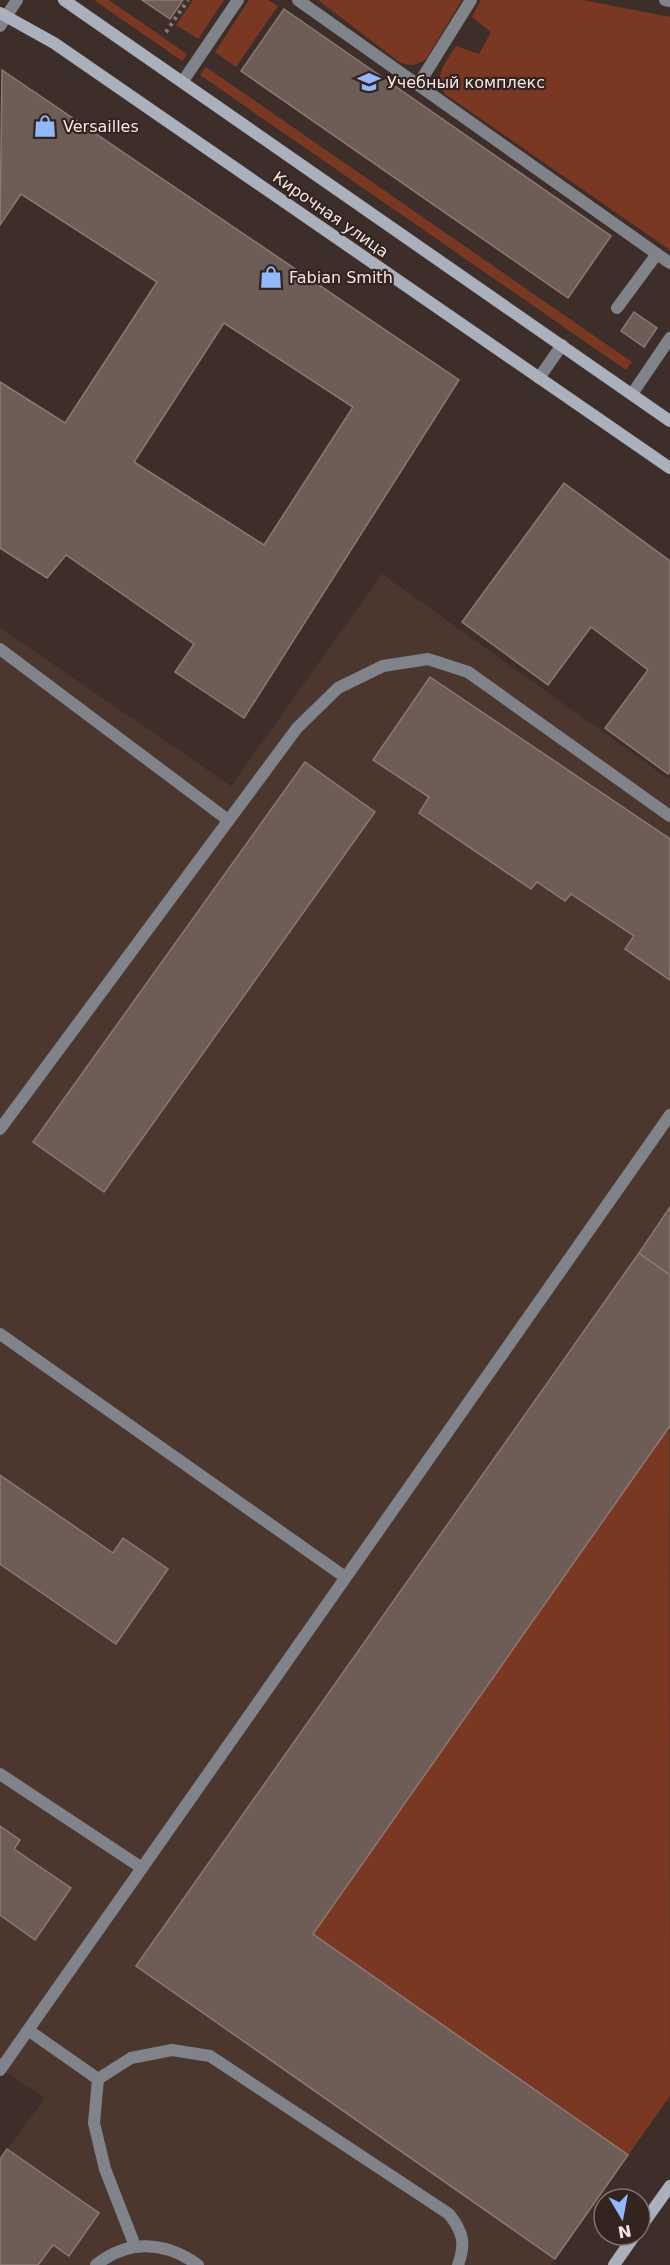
<svg xmlns="http://www.w3.org/2000/svg" width="670" height="2265" font-family="'DejaVu Sans',sans-serif">
<style>
.built{fill:#4c372f}
.green{fill:#7a3822}
.building{fill:#6e5c56;stroke:#8c7973;stroke-width:1.5;fill-rule:evenodd}
.lines{fill:none;stroke-linecap:round;stroke-linejoin:round}
.path{stroke:#8a7d78;stroke-width:4;stroke-dasharray:3 4.5;stroke-linecap:butt}
.lane{stroke:#80848a;stroke-width:12}
.secondary{stroke:#abb1bc;stroke-width:12}
.labels{text-anchor:middle;stroke-width:4.5;stroke-linejoin:round;paint-order:stroke}
.poi-label{font-size:16px;fill:#f2e8e4;stroke:#34241f;text-anchor:start}
.street-label{font-size:16px;fill:#f2e8e4;stroke:#34241f}
</style>
<rect width="100%" height="100%" fill="#3e2e29"/>
<path class="built" d="M 382,574 L 670,780 L 670,2096 L 551,2265 L 0,2265 L 0,2159 L 45,2098 L 0,2068 L 0,628 L 231,786 Z"/>
<path class="green" d="M 94,0 L 109,0 L 187,54 L 182,61 Z
M 193,0 L 224,0 L 198,39 L 176,25 Z
M 249,0 L 268,0 L 278,6 L 236,67 L 215,52 Z
M 318,0 L 462,0 L 426,59 C 416,66 409,67 398,61 Z
M 481,0 L 583,0 L 670,17 L 670,250 L 445,94 C 433,74 445,64 456,46 L 479,54 L 491,32 L 472,17 Z
M 206,67 L 632,362 L 626,370 L 200,75 Z
M 669,1427 L 670,2096 L 628,2155 L 313,1934 Z"/>
<path class="building" d="M 142,0 L 183,0 L 170,19 Z
M 284,9 L 611,236 L 568,298 L 241,71 Z
M 2,70 L 459,380 L 244,718 L 175,672 L 194,644 L 66,555 L 47,578 L 0,548 L 0,382 L 65,423 L 157,282 L 21,194 L 0,225 ZM 224,323 L 353,407 L 264,545 L 134,462 Z
M 634,312 L 657,328 L 644,347 L 621,331 Z
M 564,483 L 670,561 L 670,771 L 668,774 L 605,728 L 648,670 L 627,654 L 591,627 L 548,685 L 462,622 Z
M 430,677 L 670,839 L 670,980 L 625,949 L 634,936 L 571,894 L 565,901 L 537,882 L 531,889 L 419,813 L 429,797 L 373,760 Z
M 305,762 L 375,812 L 104,1192 L 33,1142 Z
M 670,1207 L 670,1275 L 639,1253 Z
M 639,1253 L 670,1275 L 670,1428 L 669,1427 L 313,1934 L 628,2155 L 555,2259 L 136,1966 Z
M 0,1475 L 113,1553 L 123,1538 L 168,1569 L 116,1644 L 0,1564 Z
M 0,1826 L 20,1840 L 14,1849 L 71,1888 L 35,1940 L 0,1915 Z
M 7,2149 L 99,2213 L 69,2256 L 53,2245 L 38,2265 L 0,2265 L 0,2159 Z"/>
<g class="lines">
<path class="path" d="M 166,32 L 188,0"/>
<path class="lane" d="M 298,0 L 657,254 L 617,308
M 665,0 L 670,1
M 0,26 L 17,0
M 183,81 L 238,0
M 418,85 L 471,0
M 657,254 L 670,263
M 539,378 L 562,345
M 632,394 L 670,338
M 0,649 L 228,820
M 0,1129 L 297,728 L 338,688 L 383,666 L 428,659 L 468,672 L 670,816
M 0,1334 L 345,1577
M 0,1774 L 142,1868 L 28,2030 L 98,2079 L 94,2123 L 105,2169 L 135,2246
M 142,1868 L 670,1115
M 0,2070 L 28,2030
M 98,2079 L 131,2058 L 172,2050 L 210,2056 L 449,2214 C 463,2232 466,2243 458,2265
M 96,2265 C 128,2239 165,2241 198,2265"/>
<path class="secondary" d="M 64,0 L 670,421
M 0,13 L 54,43 L 670,468
M 640,2228 L 670,2186
M 614,2265 L 635,2235"/>
</g>
<defs>
<g id="university-bare" transform="scale(1.8)"><path d="M0-5L7-2L0 1L-7-2ZM-4 1L0 2.5L4 1V4Q0 6-4 4Z" fill="#92b7fd" stroke="#34241f" stroke-width="2.5" paint-order="stroke"/></g>
<g id="shop-bare" transform="scale(1.8)"><path d="M-5-2.5h2.3a2.7 3.5 0 0 1 5.4 0H5L5.5 6h-11ZM-1.5-2.5h3a1.5 2.3 0 0 0-3 0Z" fill="#92b7fd" stroke="#34241f" stroke-width="2.5" paint-order="stroke"/></g>
</defs>
<g fill-rule="evenodd">
<use href="#university-bare" x="369" y="82"/>
<use href="#shop-bare" x="45" y="126"/>
<use href="#shop-bare" x="271" y="277"/>
</g>
<g class="labels">
<g class="poi-label">
<text x="387" y="88">Учебный комплекс</text>
<text x="63" y="132">Versailles</text>
<text x="289" y="283">Fabian Smith</text>
</g>
<g class="street-label">
<text transform="translate(331 214) rotate(35)" y="6">Кирочная улица</text>
</g>
</g>
<g transform="translate(622 2217) rotate(170)"><circle r="28" fill="#34241f" stroke="#80726e" stroke-width="1.5"/>
<path d="M0-4.5L10 22L0 15L-10 22Z" fill="#92b7fd"/>
<text y="-9" font-size="16" font-weight="bold" text-anchor="middle" fill="#f2e8e4">N</text>
</g>
</svg>
